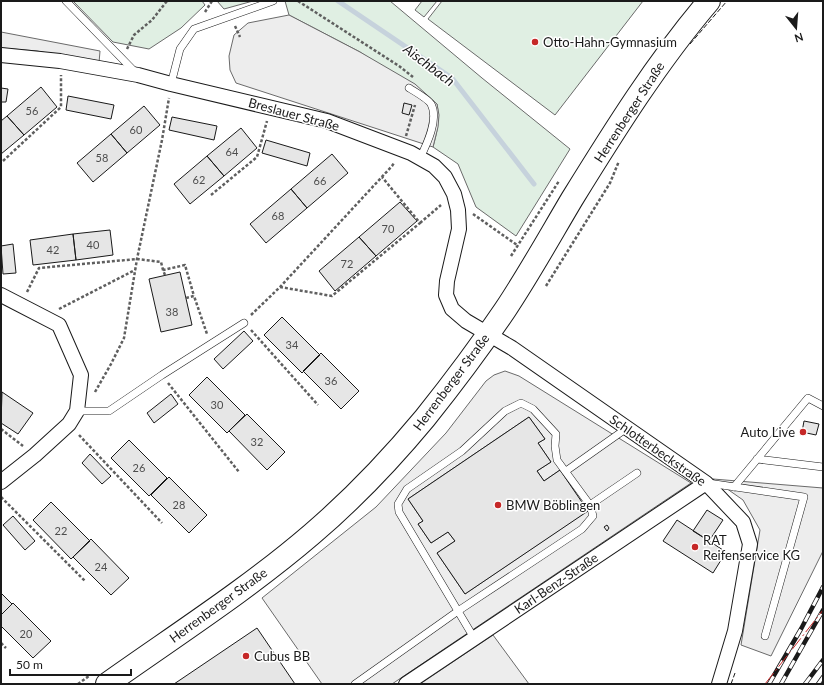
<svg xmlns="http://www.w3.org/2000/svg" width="824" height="685" font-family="Lato,sans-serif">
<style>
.green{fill:#e0efe3;stroke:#6a6a6a}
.parking{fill:#ededed;stroke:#6a6a6a;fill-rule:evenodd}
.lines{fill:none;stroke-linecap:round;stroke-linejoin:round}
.stream{stroke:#c6d2dc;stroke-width:5}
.building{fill:#e6e6e6;stroke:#1a1a1a}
.service-casing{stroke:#1a1a1a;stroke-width:8}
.minor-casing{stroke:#1a1a1a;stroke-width:16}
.primary-casing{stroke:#1a1a1a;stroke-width:24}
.path{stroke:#5f5f5f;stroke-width:2.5;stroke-dasharray:3 2;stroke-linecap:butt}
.service{stroke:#fff;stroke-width:7}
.minor{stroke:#fff;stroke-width:14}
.primary{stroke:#fff;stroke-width:22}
.rail-casing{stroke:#1a1a1a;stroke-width:4.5}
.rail{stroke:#fff;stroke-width:3;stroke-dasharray:9;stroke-linecap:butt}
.fence{stroke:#1a1a1a;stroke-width:1;stroke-dasharray:5 2;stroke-linecap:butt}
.power{stroke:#c62828;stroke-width:1;stroke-dasharray:14 3 2 3;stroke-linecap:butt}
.poi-dot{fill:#c62828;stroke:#fff;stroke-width:1.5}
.labels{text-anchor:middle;stroke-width:3;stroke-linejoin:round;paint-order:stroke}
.number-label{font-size:11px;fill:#4d4d4d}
.poi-label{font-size:13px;fill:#1a1a1a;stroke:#fff;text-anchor:start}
.street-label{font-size:13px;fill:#1a1a1a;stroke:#fff}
.water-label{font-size:14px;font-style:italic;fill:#1a1a1a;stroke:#fff}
</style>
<rect width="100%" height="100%" fill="#fff"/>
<path class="green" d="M 73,1 L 202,1 L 205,5 L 181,28 L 149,49 L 113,42 Z
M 217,1 L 253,1 L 224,9 Z
M 285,1 L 390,1 L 482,78 L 570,149 L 516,236 L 476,207 L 458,164 L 433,147 C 437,132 440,120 437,104 L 360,52 L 289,15 Z
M 422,1 L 437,1 L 424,17 L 415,10 Z
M 442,1 L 643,1 L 555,115 L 428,19 Z"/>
<path class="parking" d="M 289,15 L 360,52 L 415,84 L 437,104 L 439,115 L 438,127 L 433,147 L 236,83 L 230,70 L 229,56 L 234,35 L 248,23 Z
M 1,32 L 100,51 L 99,63 L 37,51 L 1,48 Z
M 505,371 L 519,376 L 691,483 L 392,684 L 322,684 L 262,598 L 376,507 L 446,433 L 486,381 L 494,375 ZM 529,417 L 545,439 L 538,443 L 551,462 L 537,471 L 544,481 L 560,470 L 587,511 L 465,594 L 437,553 L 455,541 L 448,532 L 431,543 L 418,524 L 423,521 L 408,499 Z
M 713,479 L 823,488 L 823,551 L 771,656 L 741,645 L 760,530 L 743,500 Z
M 493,635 L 529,684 L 420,684 Z"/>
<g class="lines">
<path class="stream" d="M 338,1 L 452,78 L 534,184"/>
</g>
<path class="building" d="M 41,87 L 57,107 L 24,135 L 7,116 Z
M 1,88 L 8,89 L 6,102 L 1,102 Z
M 68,96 L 114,105 L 111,119 L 66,110 Z
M 404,103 L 412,105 L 409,115 L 402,113 Z
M 144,106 L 160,125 L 127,153 L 111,134 Z
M 7,116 L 24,135 L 1,154 L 1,121 Z
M 172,117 L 217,126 L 214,140 L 169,130 Z
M 241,128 L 257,148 L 224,176 L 207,156 Z
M 111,134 L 127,153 L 93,182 L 77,163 Z
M 266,140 L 310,153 L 307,166 L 262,153 Z
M 332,154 L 348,173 L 307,208 L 291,189 Z
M 207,156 L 224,176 L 190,204 L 174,184 Z
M 291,189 L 307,208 L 266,243 L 250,224 Z
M 400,202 L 417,221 L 376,256 L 359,237 Z
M 110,230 L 113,255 L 76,260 L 73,234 Z
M 73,234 L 76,260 L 33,265 L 30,240 Z
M 359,237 L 376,256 L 335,291 L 319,271 Z
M 13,244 L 16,273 L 3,274 L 1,246 Z
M 180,272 L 192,325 L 161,332 L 149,279 Z
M 282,317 L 320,355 L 302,373 L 264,335 Z
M 244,331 L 253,341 L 223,369 L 214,359 Z
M 321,353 L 359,391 L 341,409 L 303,371 Z
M 207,377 L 245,415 L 227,433 L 189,395 Z
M 2,392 L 33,413 L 18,434 L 1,423 Z
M 171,394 L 178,404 L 154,423 L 147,413 Z
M 247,414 L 285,452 L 267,470 L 229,431 Z
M 529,417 L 545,439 L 538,443 L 551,462 L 537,471 L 544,481 L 560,470 L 588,511 L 465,594 L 437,553 L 455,541 L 448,532 L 431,543 L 418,524 L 423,521 L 408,499 Z
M 804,421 L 819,424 L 816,435 L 802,432 Z
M 129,440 L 167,478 L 149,496 L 111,458 Z
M 90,454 L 111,476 L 102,484 L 82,463 Z
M 169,477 L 207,515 L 189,533 L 151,495 Z
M 51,502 L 90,541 L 71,559 L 33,520 Z
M 707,510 L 723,520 L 709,541 L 693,531 Z
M 13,516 L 35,541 L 25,550 L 3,525 Z
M 677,520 L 726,552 L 713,573 L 663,541 Z
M 607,525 L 609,528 L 607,531 L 604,527 Z
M 91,539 L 129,578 L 111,595 L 73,557 Z
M 1,593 L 12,604 L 1,615 Z
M 13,603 L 51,641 L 33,658 L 1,626 L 1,615 Z
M 257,628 L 295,684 L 174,684 Z"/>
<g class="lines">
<g class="service-casing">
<path id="service" d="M 66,1 L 136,73
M 171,84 L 180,49 L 194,29 L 273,1
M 409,88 C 414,91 428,99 431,104 C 439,119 427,144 420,158
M 77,411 L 109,411 L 162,375 L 244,323
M 757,459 L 823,467
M 566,471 L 627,428
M 708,483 L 804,497 L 765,636
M 734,487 L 808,398 L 823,406
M 590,505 L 637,473
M 355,684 L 458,611 L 582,529 L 593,516 L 590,505 L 557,460 L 555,446 L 556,434 L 533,409 L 521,403 L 505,411 L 462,451 L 407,489 L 398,504 L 399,512 L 474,638"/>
</g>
<g class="minor-casing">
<path id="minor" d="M 1,55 L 60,61 L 138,75 L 171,84 L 327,121 L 411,153 L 434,166 L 445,177 L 454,194 L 458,210 L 459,229 L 447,281 L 446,295 L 452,309 L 466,321 L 512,348 L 706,483 L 743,522 L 750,544 L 735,631 L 719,684
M 1,295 L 59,325 L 81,375 L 77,411 L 69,424 L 35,455 L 1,482
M 406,684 L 706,483"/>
</g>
<g class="primary-casing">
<path id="primary" d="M 107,684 C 176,635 248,589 312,534 C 353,499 391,459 425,418 C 453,383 480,347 505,310 C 529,274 550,236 572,199 C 614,131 657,62 709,1"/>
</g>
<path class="path" d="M 298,1 L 399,66 L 413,77
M 205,12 L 212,1
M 235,26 L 240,37
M 127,49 L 134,35 L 152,20 L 167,1
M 406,136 L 415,105
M 3,161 L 61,107 L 61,75
M 211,195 L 257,157 L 267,121
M 473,214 L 517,245
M 420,223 L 441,205
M 511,256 L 559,181
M 165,275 L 163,270 L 185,265 L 194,296
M 546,286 L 610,183 L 619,161
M 280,287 L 332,296 L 420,223 L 382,177
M 27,292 L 39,268 L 137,259 L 161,262 L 163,270
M 186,298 L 194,296 L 207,334
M 59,309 L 135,270
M 251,315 L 280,287 L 392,166 L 394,163
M 251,330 L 318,405
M 168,383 L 239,472
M 95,392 L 111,364 L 124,338 L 137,259 L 162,140 L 169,98
M 1,429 L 23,446
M 79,435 L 162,523
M 1,497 L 85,581
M 1,643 L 6,648
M 78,684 L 89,676"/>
<use href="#service" class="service"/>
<use href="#minor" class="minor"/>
<use href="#primary" class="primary"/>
<g class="rail-casing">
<path id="rail" d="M 769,684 L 801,629 L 823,587
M 781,684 L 823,610
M 805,684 L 823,660
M 818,684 L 823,677"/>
</g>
<use href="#rail" class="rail"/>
<path class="fence" d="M 690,44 L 727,1
M 731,684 L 735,673"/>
<path class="power" d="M 765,684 L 823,610"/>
</g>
<g class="poi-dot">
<circle cx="535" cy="42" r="4"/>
<circle cx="803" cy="432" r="4"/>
<circle cx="498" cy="505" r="4"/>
<circle cx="695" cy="547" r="4"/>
<circle cx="246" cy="656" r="4"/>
</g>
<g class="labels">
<g class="number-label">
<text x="32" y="115">56</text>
<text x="136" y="134">60</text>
<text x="232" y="156">64</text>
<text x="102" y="162">58</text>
<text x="199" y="184">62</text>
<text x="320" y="185">66</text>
<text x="278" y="220">68</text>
<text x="388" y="233">70</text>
<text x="93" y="249">40</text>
<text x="53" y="254">42</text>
<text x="347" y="268">72</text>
<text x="172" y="316">38</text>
<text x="292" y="349">34</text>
<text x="331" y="385">36</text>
<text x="217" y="409">30</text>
<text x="257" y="446">32</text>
<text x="139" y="472">26</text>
<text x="179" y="509">28</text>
<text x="61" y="535">22</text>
<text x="101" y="571">24</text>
<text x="26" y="638">20</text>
</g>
<g class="poi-label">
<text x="543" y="47">Otto-Hahn-Gymnasium</text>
<text x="795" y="437" text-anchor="end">Auto Live</text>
<text x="506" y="510">BMW Böblingen</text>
<text x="703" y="545">RAT<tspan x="703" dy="15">Reifenservice KG</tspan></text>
<text x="254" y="661">Cubus BB</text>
</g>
<g class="street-label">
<text transform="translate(629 112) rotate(-57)" y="5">Herrenberger Straße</text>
<text transform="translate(294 114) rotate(15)" y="5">Breslauer Straße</text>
<text transform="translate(451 382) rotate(-53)" y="5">Herrenberger Straße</text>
<text transform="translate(658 450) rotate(35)" y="5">Schlotterbeckstraße</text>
<text transform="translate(556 583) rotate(-34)" y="5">Karl-Benz-Straße</text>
<text transform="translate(218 605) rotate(-36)" y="5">Herrenberger Straße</text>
</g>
<g class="water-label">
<text transform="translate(429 65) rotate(37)" y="5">Aischbach</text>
</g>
</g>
<rect width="824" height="685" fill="none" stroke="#1a1a1a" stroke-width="4"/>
<g transform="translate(796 28) rotate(163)" stroke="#ffffff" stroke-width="3" paint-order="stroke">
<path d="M0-3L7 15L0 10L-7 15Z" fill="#1a1a1a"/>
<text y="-6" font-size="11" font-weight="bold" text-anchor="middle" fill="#1a1a1a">N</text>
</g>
<path d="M10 669v6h121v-6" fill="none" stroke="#1a1a1a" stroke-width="2"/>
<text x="16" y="669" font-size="12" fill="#1a1a1a" stroke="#ffffff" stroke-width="3" paint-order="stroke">50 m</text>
</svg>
